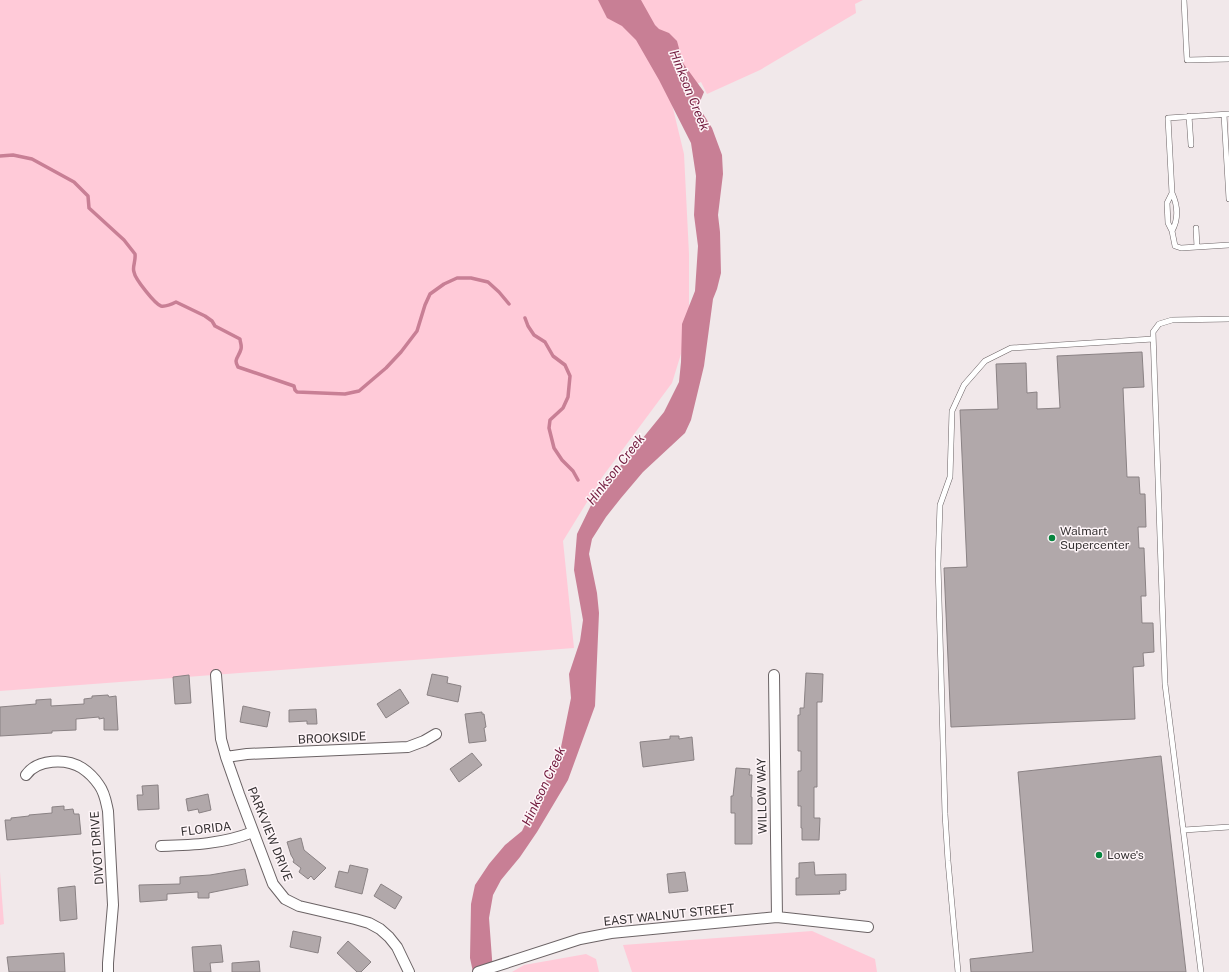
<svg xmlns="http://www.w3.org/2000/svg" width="1229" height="972" font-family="'Public Sans',sans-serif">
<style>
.green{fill:#ffcad8}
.water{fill:#c87f95}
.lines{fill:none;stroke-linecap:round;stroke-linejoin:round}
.stream{stroke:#c87f95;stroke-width:3.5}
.building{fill:#b1a8aa;stroke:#8a8284}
.lane-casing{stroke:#6b6365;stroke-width:6}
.street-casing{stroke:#6b6365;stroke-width:12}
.lane{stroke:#fff;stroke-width:5}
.street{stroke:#fff;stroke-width:10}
.poi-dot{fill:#07853f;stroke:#fef5f8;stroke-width:1.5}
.labels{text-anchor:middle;stroke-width:3;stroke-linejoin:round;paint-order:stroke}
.poi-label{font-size:12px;fill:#353132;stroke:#fef5f8;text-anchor:start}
.street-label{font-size:12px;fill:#353132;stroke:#fef5f8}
.water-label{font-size:13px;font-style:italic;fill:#721b3e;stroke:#fef5f8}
</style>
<rect width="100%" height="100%" fill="#f1e8ea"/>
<path class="green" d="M 0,0 L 863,0 L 855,4 L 856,13 L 760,70 L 707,94 L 701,82 L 670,96 L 684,154 L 689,254 L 689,328 L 672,383 L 603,476 L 563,541 L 574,648 L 0,691 Z
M 0,872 L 4,924 L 0,925 Z
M 812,931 L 875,959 L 877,972 L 632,972 L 623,945 Z
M 586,954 L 596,959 L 599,972 L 512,972 L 524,965 Z"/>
<path class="water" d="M 598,0 L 641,0 L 655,25 L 659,29 L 669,33 L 677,41 L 683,63 L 704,92 L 699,104 L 700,109 L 712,128 L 722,155 L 723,174 L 718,215 L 720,232 L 721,273 L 717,289 L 713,299 L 704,366 L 691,420 L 685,433 L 643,472 L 621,498 L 606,517 L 592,539 L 589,554 L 597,593 L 599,613 L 595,706 L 568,780 L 537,832 L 520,857 L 501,880 L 493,895 L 489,918 L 493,972 L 473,972 L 470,958 L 471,904 L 475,885 L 489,864 L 505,845 L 522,831 L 560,752 L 571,698 L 569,674 L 580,641 L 583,620 L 574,570 L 577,534 L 595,497 L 664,412 L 679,382 L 681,362 L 682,324 L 695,291 L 698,246 L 694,215 L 696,176 L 691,143 L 659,80 L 636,40 L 622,26 L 607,18 Z"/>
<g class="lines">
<path class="stream" d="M 0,156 L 13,155 L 32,159 L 74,182 L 88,196 L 89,208 L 124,240 L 135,254 C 136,261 132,267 134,272 C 135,279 155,304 161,306 C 166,307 172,304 176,302 L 205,316 L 212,321 L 215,326 L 240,339 C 240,342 242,345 241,349 C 239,357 233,359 238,367 L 294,386 L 295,390 L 297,392 L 345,394 L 359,391 L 386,368 L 401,352 L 417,331 L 425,305 L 430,294 L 444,284 L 457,278 L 471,278 L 488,282 L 499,292 L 509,304
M 525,318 L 528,326 L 534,335 L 545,342 L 553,356 L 565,365 L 570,376 L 568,397 L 563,408 L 550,420 L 549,428 L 554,448 L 562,460 L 573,471 L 578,480"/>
</g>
<path class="building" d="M 1142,352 L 1144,387 L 1123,388 L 1127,477 L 1139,477 L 1140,494 L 1145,494 L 1146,527 L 1138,527 L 1139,548 L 1144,548 L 1146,596 L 1141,596 L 1142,623 L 1153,623 L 1154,652 L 1143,653 L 1144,666 L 1133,667 L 1135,719 L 951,727 L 944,568 L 967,567 L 960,410 L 998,409 L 996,364 L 1026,363 L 1027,393 L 1037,392 L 1037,409 L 1060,408 L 1057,356 Z
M 806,673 L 823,674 L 822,702 L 817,702 L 817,787 L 814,787 L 814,818 L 820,818 L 819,840 L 802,840 L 802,828 L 801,828 L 801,806 L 798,806 L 798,771 L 801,771 L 801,751 L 798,751 L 798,715 L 800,715 L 800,708 L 804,708 Z
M 432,674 L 448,677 L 447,683 L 461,686 L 458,702 L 427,695 Z
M 189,675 L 191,703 L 175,704 L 173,677 Z
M 400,689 L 409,703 L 386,718 L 377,704 Z
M 108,695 L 109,697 L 116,696 L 118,730 L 104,730 L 104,718 L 99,719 L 99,717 L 76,719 L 76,730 L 52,731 L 52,733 L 0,736 L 0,707 L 36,704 L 36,700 L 51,699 L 51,706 L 84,704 L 84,699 L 92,698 L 92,696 Z
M 243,706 L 270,712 L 267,727 L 240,722 Z
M 316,709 L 317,724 L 307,724 L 307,721 L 289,722 L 289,710 Z
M 482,712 L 482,714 L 484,714 L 486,727 L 484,728 L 486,741 L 469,743 L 465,714 Z
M 670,736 L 679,736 L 679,739 L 692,737 L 694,760 L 643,767 L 640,742 L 670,739 Z
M 472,753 L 482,765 L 459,782 L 450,769 Z
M 1161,756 L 1186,972 L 971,972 L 970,959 L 1033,952 L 1018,772 Z
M 736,768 L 750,769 L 749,775 L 752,775 L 751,797 L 752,797 L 752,844 L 735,844 L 735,813 L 731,813 L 731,796 L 733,796 Z
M 158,785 L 159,809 L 138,810 L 137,795 L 143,795 L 142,786 Z
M 208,794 L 211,810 L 199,813 L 198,809 L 188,811 L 186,799 Z
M 64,806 L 64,810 L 73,809 L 74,814 L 79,814 L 81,834 L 7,840 L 5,820 L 11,820 L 11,818 L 29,816 L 29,815 L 52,813 L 52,807 Z
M 301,838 L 304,850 L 326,868 L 314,880 L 311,876 L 308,879 L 299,872 L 301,868 L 293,862 L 294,860 L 291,855 L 287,842 Z
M 814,862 L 815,875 L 846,874 L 846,890 L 839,891 L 840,894 L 796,895 L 796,878 L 799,878 L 799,863 Z
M 350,865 L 368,869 L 362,894 L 335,887 L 339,871 L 348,873 Z
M 245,869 L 248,885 L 209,893 L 209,898 L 198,898 L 198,892 L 167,894 L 167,900 L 140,902 L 139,885 L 180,884 L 180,877 L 210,875 Z
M 685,872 L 688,891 L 669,893 L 667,874 Z
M 381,884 L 402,897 L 395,909 L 374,896 Z
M 75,886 L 77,919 L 60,921 L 58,888 Z
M 293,931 L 321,937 L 318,953 L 290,947 Z
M 348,941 L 371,962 L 361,972 L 357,972 L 337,953 Z
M 221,945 L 223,962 L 210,963 L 211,972 L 194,972 L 192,947 Z
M 64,953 L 65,972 L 9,972 L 7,957 Z
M 259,961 L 260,972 L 232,972 L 232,963 Z"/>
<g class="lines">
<g class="lane-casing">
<path id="lane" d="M 1184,0 L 1187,60 L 1229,59
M 1229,114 L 1168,118 L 1172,193 L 1167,203 L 1168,223 L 1172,231 L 1175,246 L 1181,248 L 1229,245
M 1224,115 L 1229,199
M 1189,116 L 1191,145
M 1172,193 C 1178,206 1179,218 1172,231
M 1196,228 L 1197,247
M 1184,830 L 1229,827
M 958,972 L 948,861 L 945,814 L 938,564 L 940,505 L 950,477 L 952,411 L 964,385 L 985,361 L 1011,348 L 1153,339
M 1201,972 L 1165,684 L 1153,332 L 1159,324 L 1172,320 L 1229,319"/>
</g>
<g class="street-casing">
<path id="street" d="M 216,675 L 221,739 L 226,757 L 239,794 L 273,884 L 285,899 L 299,906 L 355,919 L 369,923 L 380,929 L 389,937 L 397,947 L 409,972
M 774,675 L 777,917
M 226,757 L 247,754 L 408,747 L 424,741 L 436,734
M 26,775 C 37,759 66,758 82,768 C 88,772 95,779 99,785 C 105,793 106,802 108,811 L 113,905 L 108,963 L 108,972
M 161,846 C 193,845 223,844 253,832
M 478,972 L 580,939 L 611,933 L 777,917 L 868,927"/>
</g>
<use href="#lane" class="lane"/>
<use href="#street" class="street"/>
</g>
<g class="poi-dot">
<circle cx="1052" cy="538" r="4"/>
<circle cx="1099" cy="855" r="4"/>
</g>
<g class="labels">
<g class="poi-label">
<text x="1060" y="535">Walmart<tspan x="1060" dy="14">Supercenter</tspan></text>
<text x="1107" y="859">Lowe's</text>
</g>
<g class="street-label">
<text transform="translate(332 738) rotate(-3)" y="4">BROOKSIDE</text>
<text transform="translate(762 796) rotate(-91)" y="4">WILLOW WAY</text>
<text transform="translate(206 829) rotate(-7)" y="4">FLORIDA</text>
<text transform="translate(270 834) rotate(68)" y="4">PARKVIEW DRIVE</text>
<text transform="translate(97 848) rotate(-94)" y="4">DIVOT DRIVE</text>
<text transform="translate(669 915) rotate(-6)" y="4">EAST WALNUT STREET</text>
</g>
<g class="water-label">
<text transform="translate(690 90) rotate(68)" y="5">Hinkson Creek</text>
<text transform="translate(615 469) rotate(-52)" y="5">Hinkson Creek</text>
<text transform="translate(543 786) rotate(-65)" y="5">Hinkson Creek</text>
</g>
</g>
</svg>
